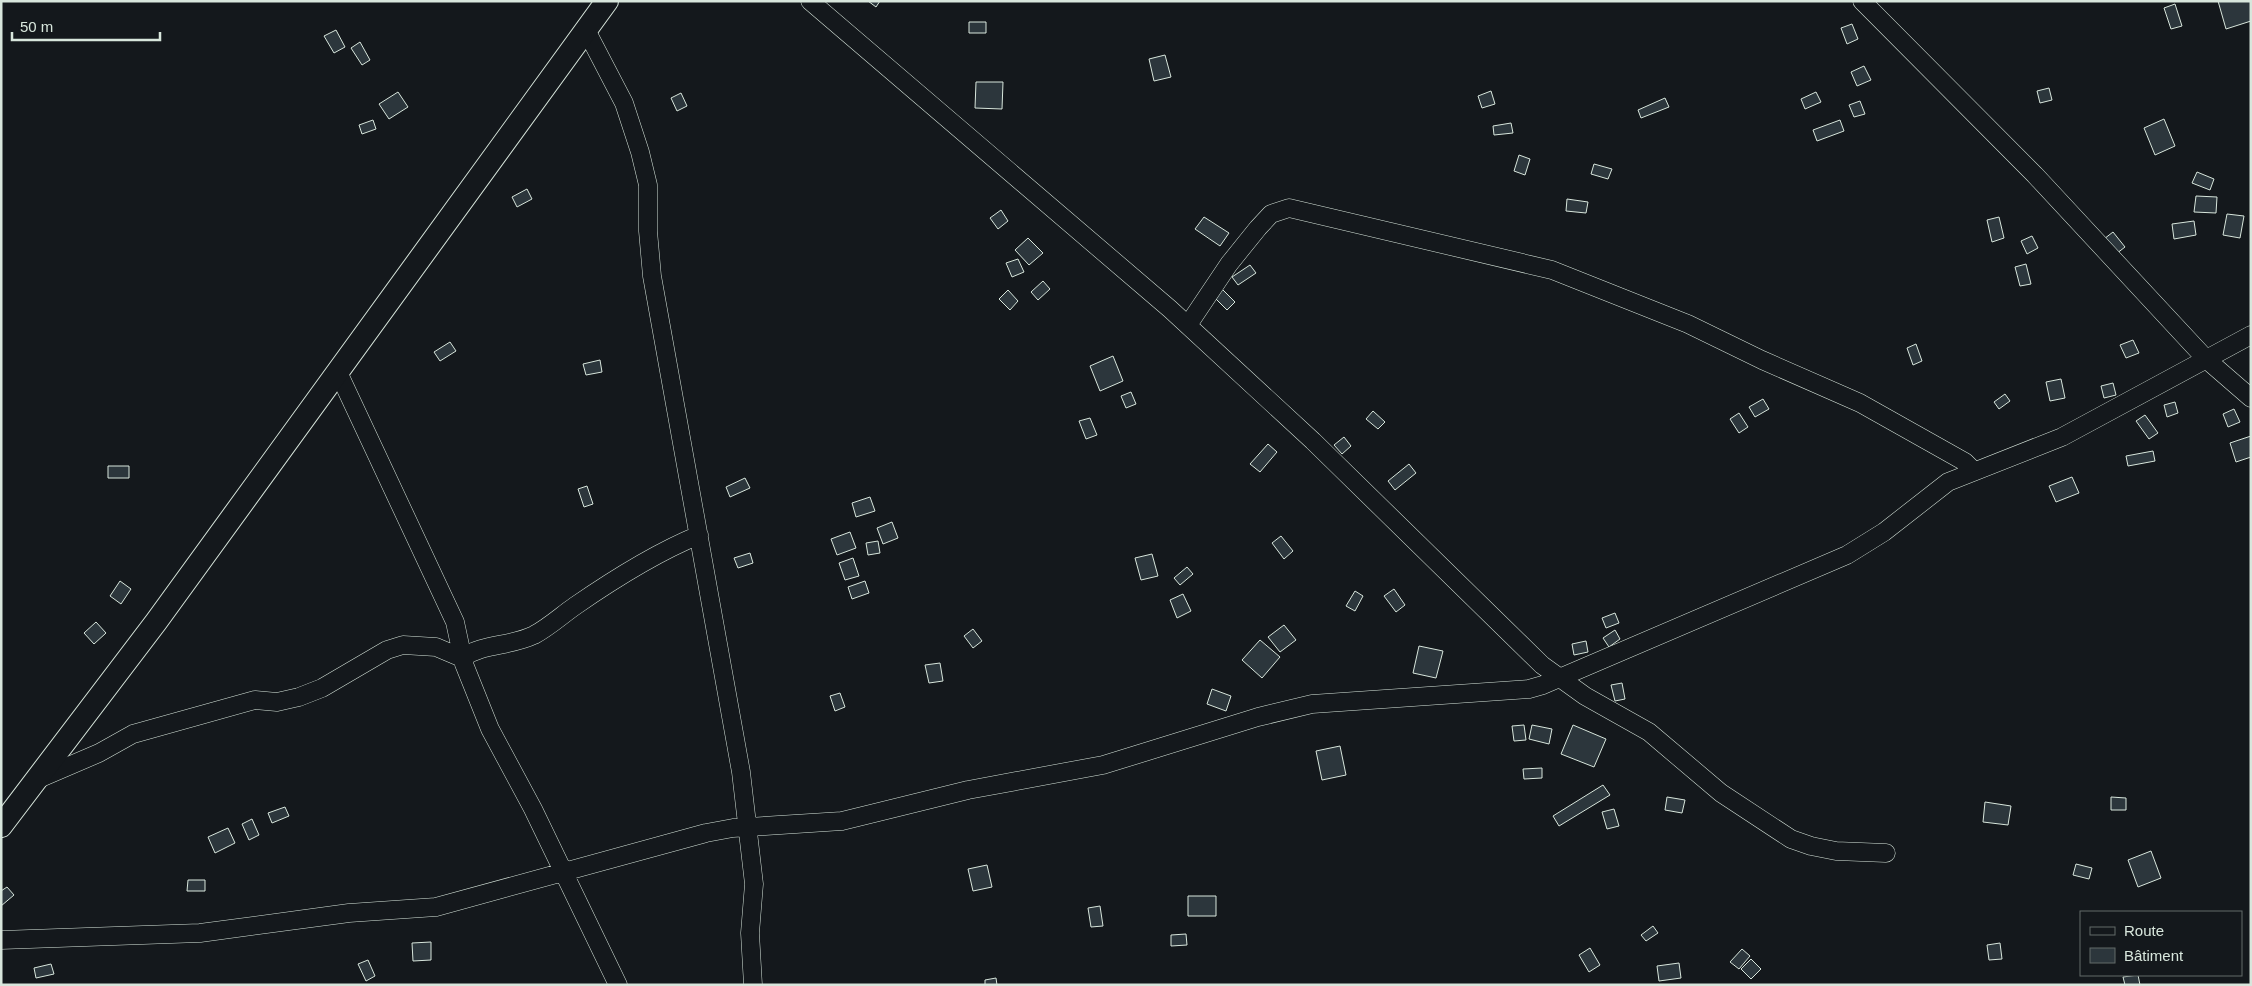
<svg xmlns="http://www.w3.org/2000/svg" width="2252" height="986" font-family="Helvetica,sans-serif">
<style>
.building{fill:#2c363c;stroke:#d8e6dc}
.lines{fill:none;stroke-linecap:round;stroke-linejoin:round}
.minor-casing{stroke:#d8e6dc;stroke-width:19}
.tertiary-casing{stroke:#d8e6dc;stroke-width:24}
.minor{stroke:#14181c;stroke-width:18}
.tertiary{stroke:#14181c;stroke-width:22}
</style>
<rect width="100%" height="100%" fill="#14181c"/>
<path class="building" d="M 868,1 L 880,1 L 876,7 Z
M 2218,1 L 2251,1 L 2251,21 L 2226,29 Z
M 2175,4 L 2182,26 L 2171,29 L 2164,8 Z
M 969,22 L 986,22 L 986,33 L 969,33 Z
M 1852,24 L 1858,39 L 1847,44 L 1841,28 Z
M 336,30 L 345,47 L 334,53 L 324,36 Z
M 360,42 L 370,60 L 362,65 L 351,48 Z
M 1165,55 L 1171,77 L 1154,81 L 1149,59 Z
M 1864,66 L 1871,80 L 1857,86 L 1851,72 Z
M 976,82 L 1003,82 L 1002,109 L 975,108 Z
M 2049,88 L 2052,100 L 2040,103 L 2037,91 Z
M 1491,91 L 1495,104 L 1482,108 L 1478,96 Z
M 398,92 L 408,107 L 389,119 L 379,104 Z
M 1816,92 L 1821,102 L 1805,109 L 1801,99 Z
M 681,93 L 687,106 L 677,111 L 671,98 Z
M 1665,98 L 1669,107 L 1641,118 L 1638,110 Z
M 1860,101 L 1865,114 L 1854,117 L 1849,105 Z
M 2164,119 L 2175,146 L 2155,155 L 2144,128 Z
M 373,120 L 376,129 L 362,134 L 359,125 Z
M 1840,120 L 1844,131 L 1817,141 L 1813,130 Z
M 1511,123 L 1513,133 L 1494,135 L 1493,126 Z
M 1519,155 L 1530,159 L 1525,175 L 1514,171 Z
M 1594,164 L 1612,169 L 1608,179 L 1591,174 Z
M 2197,172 L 2214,179 L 2210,190 L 2192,183 Z
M 527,189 L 532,199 L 517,207 L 512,197 Z
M 2196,196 L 2217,197 L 2216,213 L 2194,212 Z
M 1567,199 L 1588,202 L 1586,213 L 1566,211 Z
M 1001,210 L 1008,221 L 998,229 L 990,218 Z
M 2227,214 L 2244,216 L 2240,238 L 2223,235 Z
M 1204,217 L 1229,233 L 1220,246 L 1195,229 Z
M 1999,217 L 2004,238 L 1992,242 L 1987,220 Z
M 2194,221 L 2196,235 L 2174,239 L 2172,224 Z
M 2113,232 L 2125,247 L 2116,254 L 2104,239 Z
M 2032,236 L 2038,248 L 2027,254 L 2021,241 Z
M 1028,238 L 1043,253 L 1029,265 L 1015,250 Z
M 1018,259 L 1024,272 L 1012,277 L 1006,263 Z
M 2026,264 L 2031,284 L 2020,286 L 2015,267 Z
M 1250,265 L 1256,273 L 1238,285 L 1232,277 Z
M 1043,281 L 1050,289 L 1038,300 L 1031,292 Z
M 1220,287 L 1235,302 L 1227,310 L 1212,295 Z
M 1008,290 L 1018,301 L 1010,310 L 999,299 Z
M 2133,340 L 2139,353 L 2126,358 L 2120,345 Z
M 450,342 L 456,351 L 440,361 L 434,352 Z
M 1916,344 L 1922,361 L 1913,365 L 1907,348 Z
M 1113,356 L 1123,381 L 1100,391 L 1090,366 Z
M 600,360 L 602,372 L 586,375 L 583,364 Z
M 2061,379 L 2065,398 L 2050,401 L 2046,382 Z
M 2113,383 L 2116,395 L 2104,398 L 2101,386 Z
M 1131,392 L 1136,404 L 1126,408 L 1121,396 Z
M 2005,394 L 2010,401 L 1999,409 L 1994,402 Z
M 1763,399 L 1769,409 L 1755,417 L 1749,407 Z
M 2175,402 L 2178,413 L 2167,417 L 2164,405 Z
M 2234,409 L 2240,422 L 2228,427 L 2223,414 Z
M 1373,411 L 1385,422 L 1378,429 L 1366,419 Z
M 1739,413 L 1748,427 L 1739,433 L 1730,419 Z
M 2145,415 L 2158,433 L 2149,439 L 2136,421 Z
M 1090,418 L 1097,435 L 1086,439 L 1079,421 Z
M 2251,436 L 2251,457 L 2236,462 L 2230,443 Z
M 1344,437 L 1351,446 L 1342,454 L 1334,445 Z
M 1268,444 L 1277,452 L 1260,472 L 1250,464 Z
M 2153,451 L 2155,461 L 2128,466 L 2126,456 Z
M 1409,464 L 1416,473 L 1395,490 L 1388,481 Z
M 108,466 L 129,466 L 129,478 L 108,478 Z
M 2072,477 L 2079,493 L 2056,502 L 2049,486 Z
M 745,478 L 750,488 L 730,497 L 726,487 Z
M 587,486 L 593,504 L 584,507 L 578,489 Z
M 870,497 L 875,511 L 856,517 L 852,503 Z
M 892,522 L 898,538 L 883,544 L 877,528 Z
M 850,532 L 856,548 L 837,555 L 831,539 Z
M 1281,536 L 1293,551 L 1284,559 L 1272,543 Z
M 878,541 L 880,553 L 868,555 L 866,543 Z
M 750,553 L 753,563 L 738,568 L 734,558 Z
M 1152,554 L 1158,576 L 1141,580 L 1135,558 Z
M 853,558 L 859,576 L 845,580 L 839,563 Z
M 1187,567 L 1193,574 L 1180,585 L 1174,578 Z
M 120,581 L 131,589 L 121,604 L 110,596 Z
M 865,581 L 869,593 L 852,599 L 848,587 Z
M 1394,589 L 1405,605 L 1396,612 L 1384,596 Z
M 1355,591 L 1363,596 L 1355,611 L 1346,606 Z
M 1183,594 L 1191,611 L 1177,618 L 1170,600 Z
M 1615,613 L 1619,623 L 1606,628 L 1602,618 Z
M 96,622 L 106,633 L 94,644 L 84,633 Z
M 1284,625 L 1296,640 L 1280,652 L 1268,637 Z
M 973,629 L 982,641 L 973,648 L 964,636 Z
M 1615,630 L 1620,639 L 1609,647 L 1603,638 Z
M 1260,640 L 1280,657 L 1262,678 L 1242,660 Z
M 1586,641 L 1588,652 L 1574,655 L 1572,644 Z
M 1419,646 L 1443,651 L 1436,678 L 1413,673 Z
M 940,663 L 943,681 L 929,683 L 925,665 Z
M 1622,683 L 1625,699 L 1615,701 L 1611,685 Z
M 1212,689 L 1231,696 L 1226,711 L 1207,704 Z
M 840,693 L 845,707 L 835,711 L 830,696 Z
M 1524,725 L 1526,740 L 1514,741 L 1512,726 Z
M 1532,725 L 1552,729 L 1549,744 L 1529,739 Z
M 1573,725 L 1606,739 L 1594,767 L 1561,754 Z
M 1340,746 L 1346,775 L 1322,780 L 1316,751 Z
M 1542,768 L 1542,778 L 1524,779 L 1523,769 Z
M 1603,785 L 1610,795 L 1559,826 L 1553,816 Z
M 1667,797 L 1685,800 L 1682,813 L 1665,810 Z
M 2111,797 L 2126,798 L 2126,810 L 2111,810 Z
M 1985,802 L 2011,806 L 2008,825 L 1983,822 Z
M 285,807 L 289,816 L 272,823 L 268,813 Z
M 1614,809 L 1619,826 L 1607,829 L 1602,812 Z
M 252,819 L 259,835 L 249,840 L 242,824 Z
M 228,828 L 235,843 L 215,853 L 208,837 Z
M 2151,851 L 2161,878 L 2138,887 L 2128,860 Z
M 2076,864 L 2092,868 L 2089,879 L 2073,875 Z
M 987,865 L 992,887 L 973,891 L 968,869 Z
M 188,880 L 205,880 L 205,891 L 187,891 Z
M 7,887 L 14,895 L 1,906 L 1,891 Z
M 1188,896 L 1216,896 L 1216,916 L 1188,916 Z
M 1100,906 L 1103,926 L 1091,927 L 1088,908 Z
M 1653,926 L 1658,933 L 1646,941 L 1641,935 Z
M 1186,934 L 1187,945 L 1171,946 L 1171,935 Z
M 431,942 L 431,960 L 413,961 L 412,943 Z
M 2000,943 L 2002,959 L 1989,960 L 1987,945 Z
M 1590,948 L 1600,965 L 1589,972 L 1579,955 Z
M 1742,949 L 1750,956 L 1739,969 L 1730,962 Z
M 1751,959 L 1761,969 L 1751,979 L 1741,969 Z
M 368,960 L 375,976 L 366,981 L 358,964 Z
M 1679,963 L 1681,978 L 1659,981 L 1657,966 Z
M 51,964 L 54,974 L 36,978 L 34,968 Z
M 2138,975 L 2140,985 L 2125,985 L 2123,977 Z
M 996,978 L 997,985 L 985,985 L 985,980 Z"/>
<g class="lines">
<g class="minor-casing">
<path id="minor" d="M 810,1 L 1170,309 L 1313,441 L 1542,665 L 1585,696 L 1649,732 L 1721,793 L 1791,839 L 1811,846 L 1836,851 L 1886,853
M 1862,1 L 2035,175 L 2206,359 L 2251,398
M 586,30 L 624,103 L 640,152 L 648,185 L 648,231 L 652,276 L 741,772 L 754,884 L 750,933 L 753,985
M 1188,325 L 1229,264 L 1258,228 L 1271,214 L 1289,208 L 1552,270 L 1688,324 L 1762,360 L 1860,403 L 1965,462 L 1974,471
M 338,372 L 455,622 L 464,664 L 490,729 L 533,809 L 618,985
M 36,780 L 99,753 L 133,734 L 255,700 L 277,702 L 299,697 L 322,688 L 387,650 L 403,645 L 436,647 L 462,658 C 484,643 509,647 534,635 C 549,627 562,615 575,606 C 614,579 655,553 699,535
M 1,940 L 200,933 L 349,913 L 436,907 L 706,833 L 733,828 L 842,821 L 968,790 L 1103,765 L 1258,717 L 1312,704 L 1529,689 L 1543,685 L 1847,555 L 1884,532 L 1948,482 L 2062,437 L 2251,335"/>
</g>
<g class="tertiary-casing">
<path id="tertiary" d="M 1,826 L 156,622 L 607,1"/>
</g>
<use href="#minor" class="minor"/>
<use href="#tertiary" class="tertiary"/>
</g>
<rect width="2252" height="986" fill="none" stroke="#d8e6dc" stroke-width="5"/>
<rect x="2080" y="911" width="162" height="65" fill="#14181c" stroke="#626a69"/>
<rect x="2090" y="927" width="25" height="8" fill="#14181c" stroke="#626a69"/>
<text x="2124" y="936" font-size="15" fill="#d8e6dc">Route</text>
<rect x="2090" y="948" width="25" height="15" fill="#2c363c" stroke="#626a69"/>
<text x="2124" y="961" font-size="15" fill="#d8e6dc">Bâtiment</text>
<path d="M12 32v8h148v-8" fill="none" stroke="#d8e6dc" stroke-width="2.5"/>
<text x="20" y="32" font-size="15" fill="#d8e6dc" stroke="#14181c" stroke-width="4" paint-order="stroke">50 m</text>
</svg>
